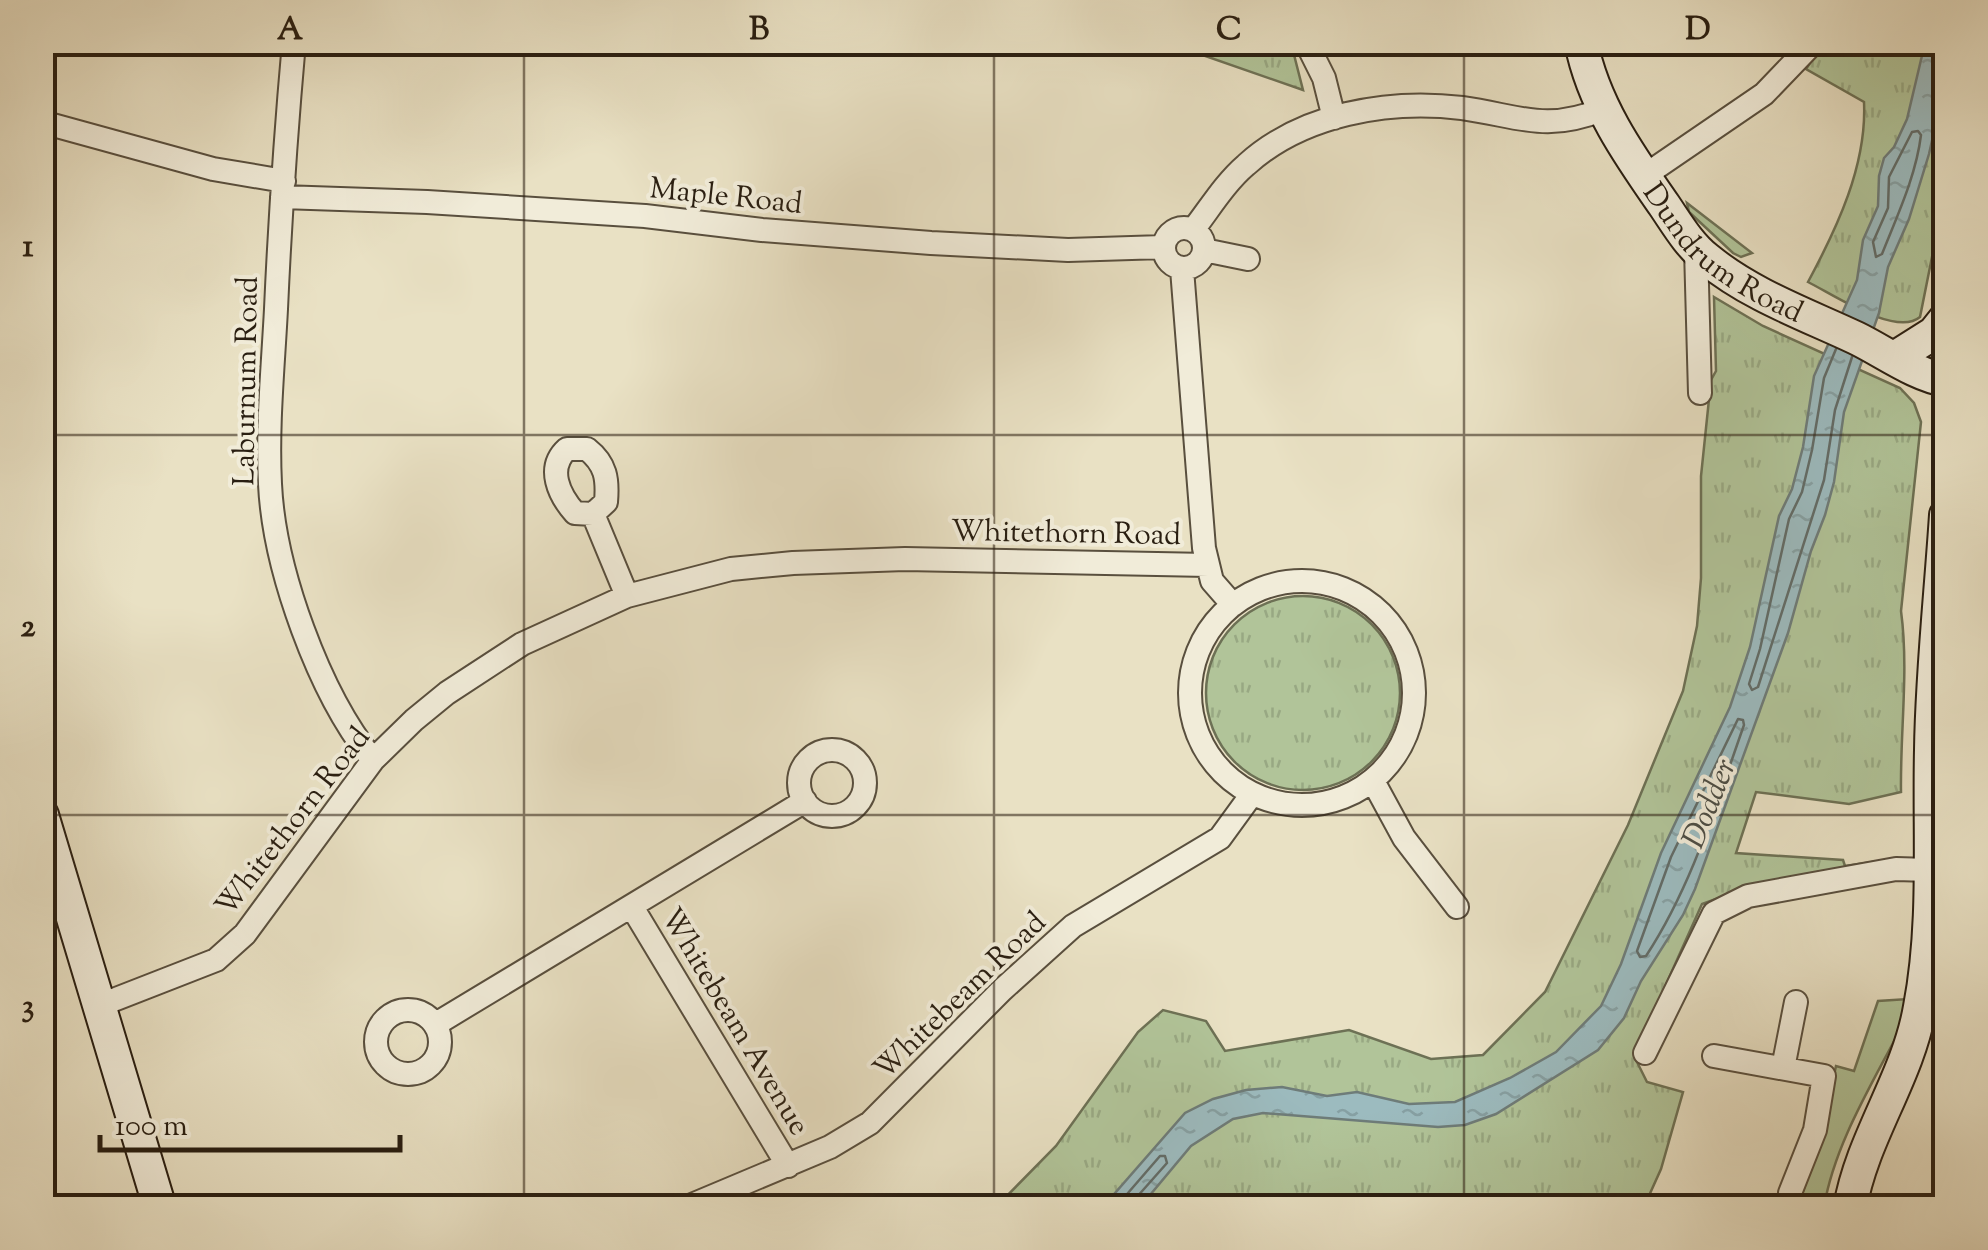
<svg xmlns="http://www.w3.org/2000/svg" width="1988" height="1250" font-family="'Sorts Mill Goudy',serif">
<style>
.grass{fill:#b1c499;stroke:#6d7155;stroke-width:2.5}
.park{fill:url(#park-tufts);stroke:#6d7155;stroke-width:2.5}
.water{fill:url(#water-ripples);stroke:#6e7c79;stroke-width:2.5}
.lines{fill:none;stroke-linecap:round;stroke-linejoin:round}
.shore{stroke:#626c68;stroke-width:2.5}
.street-casing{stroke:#594f3e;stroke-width:26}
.secondary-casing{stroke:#291e11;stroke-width:36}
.street{stroke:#f1ecd9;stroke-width:22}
.secondary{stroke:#f1ecd9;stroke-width:32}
.grid{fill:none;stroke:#291e11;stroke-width:2.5;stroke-opacity:0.55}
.labels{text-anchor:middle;stroke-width:8;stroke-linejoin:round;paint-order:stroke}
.street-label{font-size:30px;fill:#291e11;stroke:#f1ecd9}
.water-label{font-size:32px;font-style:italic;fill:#4c4d45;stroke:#f1ecd9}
.neatline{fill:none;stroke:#291e11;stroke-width:4}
.grid-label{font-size:32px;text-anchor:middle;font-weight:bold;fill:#291e11}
</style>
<defs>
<pattern id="park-tufts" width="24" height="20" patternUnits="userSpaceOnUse" patternTransform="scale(2.5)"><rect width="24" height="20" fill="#b1c499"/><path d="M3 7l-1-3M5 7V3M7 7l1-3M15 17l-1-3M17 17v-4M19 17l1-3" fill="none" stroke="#98a883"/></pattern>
<pattern id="water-ripples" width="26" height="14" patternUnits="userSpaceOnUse" patternTransform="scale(2.5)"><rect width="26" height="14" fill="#9cbbbf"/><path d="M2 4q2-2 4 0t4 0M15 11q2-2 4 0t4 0" fill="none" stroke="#86a0a3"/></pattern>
</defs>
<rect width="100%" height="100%" fill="#e9e1c4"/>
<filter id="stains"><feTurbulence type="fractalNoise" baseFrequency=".002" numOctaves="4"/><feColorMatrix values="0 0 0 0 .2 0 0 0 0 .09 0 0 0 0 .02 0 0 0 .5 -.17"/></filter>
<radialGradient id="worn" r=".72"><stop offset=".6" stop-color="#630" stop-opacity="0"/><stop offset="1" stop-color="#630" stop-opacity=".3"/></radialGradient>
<path class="grass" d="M 1687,203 L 1752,253 L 1741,257 L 1733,253 L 1689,212 Z
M 1908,999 L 1906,1018 C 1876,1078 1835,1141 1824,1207 L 1800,1207 L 1800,1200 L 1818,1148 L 1836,1066 L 1854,1071 L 1878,1001 Z"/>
<path class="park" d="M 1168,43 L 1291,43 L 1303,90 Z
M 1823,43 L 1945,43 L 1945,192 L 1920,317 C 1896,337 1834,295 1808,282 C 1837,228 1867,165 1864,102 L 1806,69 Z
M 1714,297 L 1763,326 L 1900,388 L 1914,403 L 1921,422 L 1901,611 C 1909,670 1900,732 1901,792 L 1849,804 L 1756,792 L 1736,853 L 1843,860 L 1845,866 L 1886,860 L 1741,890 L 1702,904 L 1634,1056 L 1647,1082 L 1683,1092 L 1661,1169 L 1647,1200 L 1632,1208 L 995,1208 L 1056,1146 L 1138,1032 L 1163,1010 L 1206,1021 L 1225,1051 L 1349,1030 L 1431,1059 L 1483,1055 L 1545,992 L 1628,825 L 1683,691 L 1697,626 L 1701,578 L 1701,476 L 1711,380 L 1716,371 Z
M1206 693a97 97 0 1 1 194 0a97 97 0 1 1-194 0Z"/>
<path class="water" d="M 1925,43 L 1945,43 L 1945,83 L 1929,154 L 1909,219 L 1888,267 L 1879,313 L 1844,412 L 1834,482 L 1825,515 L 1811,551 L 1788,633 L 1695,889 L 1683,915 L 1641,981 L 1624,1018 L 1598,1050 L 1496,1114 L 1465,1125 L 1438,1127 L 1263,1113 L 1233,1119 L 1191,1146 L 1140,1207 L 1102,1208 L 1185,1113 L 1213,1099 L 1246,1090 L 1282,1087 L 1327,1096 L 1357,1092 L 1409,1104 L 1455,1102 L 1510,1078 L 1556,1052 L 1601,1006 L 1621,964 L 1661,853 L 1730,707 L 1750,647 L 1779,516 L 1792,489 L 1803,447 L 1814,376 L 1857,280 L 1863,240 L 1878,206 L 1879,176 L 1884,158 L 1894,147 L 1907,119 Z"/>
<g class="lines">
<path class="shore" d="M 1918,131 L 1921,135 C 1916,176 1897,216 1882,254 L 1876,257 L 1873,242 L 1888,208 L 1889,177 L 1912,132 Z
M 1836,349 L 1824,378 L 1812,450 L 1802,492 L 1789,519 L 1760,649 L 1749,684 L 1752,690 L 1758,687 L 1824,480 L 1835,410 L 1852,357
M 1738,719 L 1743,720 L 1744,725 C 1716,804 1692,886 1646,956 L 1640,957 L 1637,951 L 1671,857 Z
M 1115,1208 L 1160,1156 L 1165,1156 L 1167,1163 L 1136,1198 L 1134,1208"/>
<g class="street-casing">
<path id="street" d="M 294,42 C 286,131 280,220 276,309 C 273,367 267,426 270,484 C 274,569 319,694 373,760
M 1306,42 L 1324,78 L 1334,118
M 42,122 L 213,169 L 284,181
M 1644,176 L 1764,94 L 1814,42
M 282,197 L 427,202 L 645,216 L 762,230 L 931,243 L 1068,250 L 1163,247
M1164 248a20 20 0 1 1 40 0a20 20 0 1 1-40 0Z
M 1193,230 C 1210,208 1225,183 1246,165 C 1302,114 1388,99 1462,108 C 1520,116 1544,133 1604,109
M 1696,249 L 1700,393
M 1204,250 L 1248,259
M 1182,269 L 1204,548 L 1212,581 L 1233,605
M 567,449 L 587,449 C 606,464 608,479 606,502 L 593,514 L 575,513 C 559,495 546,468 567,449 Z
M 593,514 L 627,596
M1190 693a112 112 0 1 1 224 0a112 112 0 1 1-224 0Z
M799 783a33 33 0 1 1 66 0a33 33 0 1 1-66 0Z
M 1373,781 L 1404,838 L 1457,907
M 632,907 L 788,1166
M 98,1006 L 216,960 L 245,934 L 373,760 L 414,720 L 447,693 L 522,644 L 627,596 L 731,569 L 793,563 L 905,559 L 1208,565
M376 1042a32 32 0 1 1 64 0a32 32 0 1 1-64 0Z
M 436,1024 L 805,801
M 1645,1053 L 1714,913 L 1748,896 L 1896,869 L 1929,870
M 1714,1056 L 1824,1076 L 1815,1130 L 1790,1193 L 1791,1208
M 1783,1068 L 1796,1002
M 685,1208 L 830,1147 L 870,1123 L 1002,990 L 1073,926 L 1220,838 L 1252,794"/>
</g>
<g class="secondary-casing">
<g id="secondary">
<path id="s1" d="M 1581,42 C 1593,104 1629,155 1664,205 C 1677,224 1689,245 1707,259 C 1751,295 1805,314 1856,338 C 1883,351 1917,376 1946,380"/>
<path d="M 1896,357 L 1934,333 L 1946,318"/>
<path d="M 42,815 L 160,1208"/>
<path d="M 1850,1208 C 1862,1137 1908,1078 1920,1007 C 1936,924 1929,835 1931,750 C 1932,672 1941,593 1946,515"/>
</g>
</g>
<use href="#street" class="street"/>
<use href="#secondary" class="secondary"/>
</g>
<path class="grid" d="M 524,42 L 524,1208M 994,42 L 994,1208M 1464,42 L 1464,1208M 42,435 L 1946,435M 42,815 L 1946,815"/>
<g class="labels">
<g class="street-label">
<text transform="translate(726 195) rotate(6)" y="10">Maple Road</text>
<text dy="10" stroke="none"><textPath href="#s1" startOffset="262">Dundrum Road</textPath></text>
<text transform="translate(245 381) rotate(-89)" y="10">Laburnum Road</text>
<text transform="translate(1066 532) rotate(1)" y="10">Whitethorn Road</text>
<text transform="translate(292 821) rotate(-52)" y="10">Whitethorn Road</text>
<text transform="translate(959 995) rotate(-44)" y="10">Whitebeam Road</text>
<text transform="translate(736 1021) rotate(59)" y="10">Whitebeam Avenue</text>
</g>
<g class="water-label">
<text transform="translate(1708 803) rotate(-68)" y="11">Dodder</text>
</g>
</g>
<rect width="1988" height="1250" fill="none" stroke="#e9e1c4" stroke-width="110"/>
<path d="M100 1135v15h300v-15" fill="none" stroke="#291e11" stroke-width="5"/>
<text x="115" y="1135" font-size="30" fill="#291e11" stroke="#f1ecd9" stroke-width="8" paint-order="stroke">100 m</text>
<rect x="55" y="55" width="1878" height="1140" class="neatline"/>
<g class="grid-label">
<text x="290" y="39">A</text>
<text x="759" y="39">B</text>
<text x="1229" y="39">C</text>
<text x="1698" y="39">D</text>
<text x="28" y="256">1</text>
<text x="28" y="636">2</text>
<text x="28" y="1016">3</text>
</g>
<rect width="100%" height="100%" filter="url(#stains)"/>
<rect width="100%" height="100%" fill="url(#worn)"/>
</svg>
